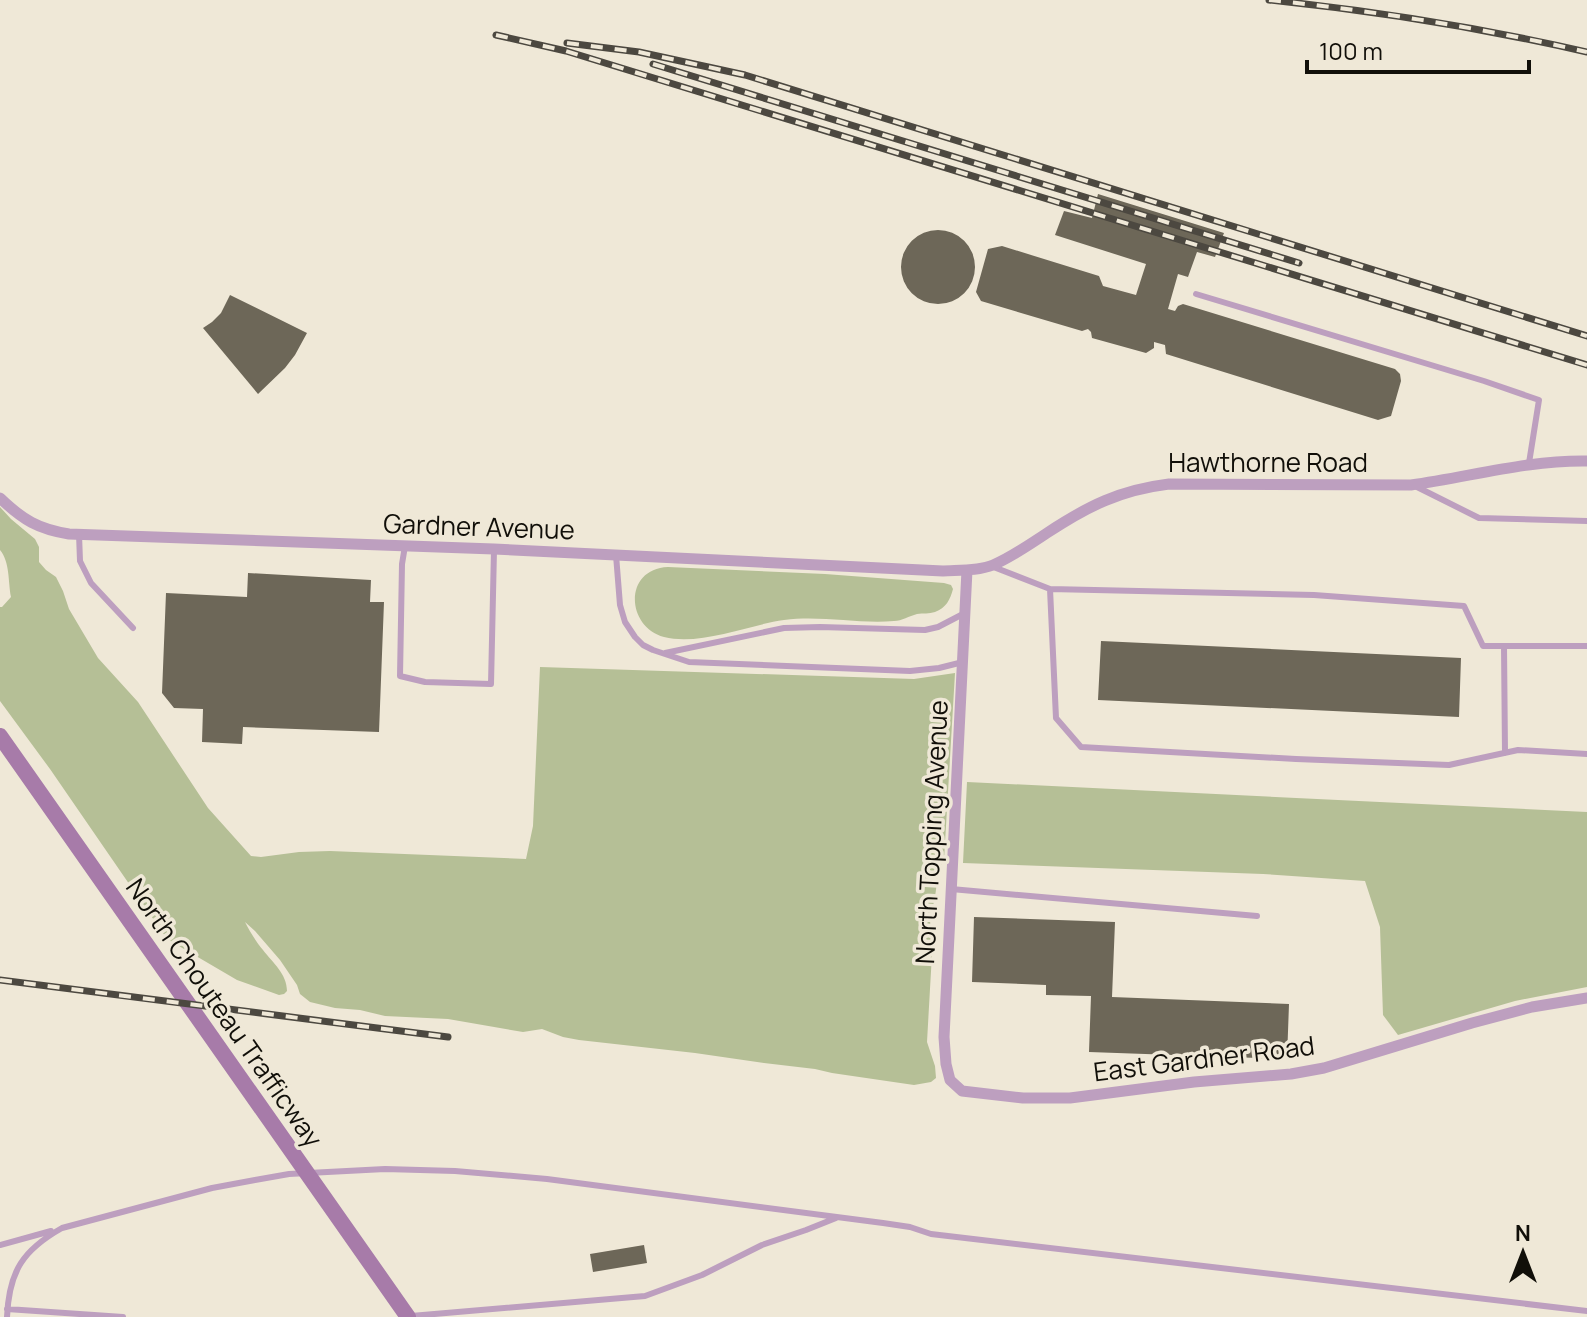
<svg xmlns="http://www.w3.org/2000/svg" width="1587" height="1317" font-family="Manrope,sans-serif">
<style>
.green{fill:#b5bf96}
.building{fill:#6d6758}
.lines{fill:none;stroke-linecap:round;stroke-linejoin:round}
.service{stroke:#bd9fbf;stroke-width:6}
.minor{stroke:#bd9fbf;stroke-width:11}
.secondary{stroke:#a77ba9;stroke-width:16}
.rail-casing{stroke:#4c4840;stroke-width:7}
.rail{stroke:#efe8d7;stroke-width:4;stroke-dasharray:12;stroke-linecap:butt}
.labels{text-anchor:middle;stroke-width:7;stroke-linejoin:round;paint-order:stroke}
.street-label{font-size:26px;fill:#110f09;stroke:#efe8d7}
</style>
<rect width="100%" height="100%" fill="#efe8d7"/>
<path class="green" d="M 0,507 L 11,519 L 35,539 L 39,547 L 39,562 L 46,570 L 56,577 L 63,591 L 69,609 L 98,658 L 138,702 L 208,808 L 251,856 L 261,857 L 299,852 L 330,851 L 526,859 L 533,826 L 540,667 L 914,679 L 955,673 L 944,860 C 935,875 938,881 935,897 C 932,912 927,921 933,936 L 927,1042 L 935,1066 L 936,1078 L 931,1082 L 914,1085 L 832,1073 L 815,1069 L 764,1063 L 695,1053 L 579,1040 L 563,1037 L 542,1029 L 523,1032 L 448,1019 L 385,1016 L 360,1010 L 335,1008 L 310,1002 L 300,994 L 297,985 L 280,960 L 255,931 L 245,922 C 249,930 256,942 263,950 C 273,963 287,974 287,991 L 284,994 L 279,995 L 237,980 L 167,939 L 50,769 L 0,701 L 0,607 L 2,607 L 11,597 C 8,581 10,562 0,550 Z
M 668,567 L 825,574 L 944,583 L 951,585 L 953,589 C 950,600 946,608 935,612 C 929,614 923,613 917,614 C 909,616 902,621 894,621 C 857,624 821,615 784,620 C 748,625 700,646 664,637 C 626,627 623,569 668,567 Z
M 967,782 L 1587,812 L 1587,987 L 1515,1001 L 1398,1035 L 1383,1015 L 1380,927 L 1365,881 L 1263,874 L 963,863 Z"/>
<path class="building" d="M 1098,194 L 1224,233 L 1215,257 L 1197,252 L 1188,277 L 1178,274 L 1168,309 L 1175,311 L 1178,306 L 1183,304 L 1395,369 L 1400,374 L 1401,381 L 1391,416 L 1378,420 L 1166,354 L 1165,345 L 1154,342 L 1154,348 L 1146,353 L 1092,338 L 1091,332 L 1088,329 L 1082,331 L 981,301 L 976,292 L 988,249 L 1002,246 L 1099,276 L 1103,286 L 1136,295 L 1146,264 L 1055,235 L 1064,211 L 1092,218 Z
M901 267a37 37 0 1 1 74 0a37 37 0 1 1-74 0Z
M 230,295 L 307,333 L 295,355 L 285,368 L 258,394 L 203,328 L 212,322 L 221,313 Z
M 248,573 L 371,580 L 370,602 L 384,602 L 379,732 L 243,727 L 242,744 L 202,742 L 203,709 L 174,708 L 162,693 L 166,593 L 247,597 Z
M 1101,641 L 1461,658 L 1459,717 L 1098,700 Z
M 974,917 L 1115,922 L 1112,997 L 1289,1004 L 1287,1059 L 1089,1052 L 1091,996 L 1046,995 L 1046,985 L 972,982 Z
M 644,1245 L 647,1263 L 593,1272 L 590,1254 Z"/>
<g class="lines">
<path class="service" d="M 1196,294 L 1484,381 L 1539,400 L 1529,463
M 1415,486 L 1479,518 L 1587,521
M 79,534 L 80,561 L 91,583 L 133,628
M 405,546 L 402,564 L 400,676 L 425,682 L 491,684 L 494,550
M 616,555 L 620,605 L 625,622 L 635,637 L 643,645 L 653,650 L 689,662 L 910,671 L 939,668 L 963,662
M 991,566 L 1050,589 L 1314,595 L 1464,606 L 1483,646 L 1587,646
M 1050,589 L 1056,718 L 1081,747 L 1296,759 L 1449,765 L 1518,750 L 1587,754
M 1504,646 L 1505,753
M 665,653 L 784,628 L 820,627 L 925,630 L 938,627 L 963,614
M 951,889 L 1257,916
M 0,1245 L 51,1231
M 7,1309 L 123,1317
M 411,1316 L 645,1296 L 702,1275 L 762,1245 L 806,1230 L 836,1218
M 7,1317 C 9,1271 23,1250 62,1228 L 212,1188 L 255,1180 L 289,1174 L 385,1169 L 455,1171 L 547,1179 L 883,1223 L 910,1227 L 931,1234 L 1587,1311"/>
<path class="minor" d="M 0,498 C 23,520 38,529 69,534 L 494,549 L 943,571 C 959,570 978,571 993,565 C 1012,557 1030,544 1047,533 C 1088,506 1120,490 1169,484 L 1411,485 C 1470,477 1527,460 1587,461
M 967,570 L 944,1037 L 946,1064 L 950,1080 L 962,1091 L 1023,1098 L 1070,1098 L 1194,1082 L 1291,1074 L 1324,1068 L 1472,1023 L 1532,1007 L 1587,998"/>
<path class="secondary" d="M 0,736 L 408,1317"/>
<g class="rail-casing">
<path id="rail" d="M 1269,0 C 1376,11 1482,28 1587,52
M 496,35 L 566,51 L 1587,365
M 567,43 L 639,52 L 745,75 L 1587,336
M 653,64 L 1299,263
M 0,980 L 448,1037"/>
</g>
<use href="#rail" class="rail"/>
</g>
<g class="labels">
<g class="street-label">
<text x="1268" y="472">Hawthorne Road</text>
<text transform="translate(479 527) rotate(2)" y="9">Gardner Avenue</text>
<text transform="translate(932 832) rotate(-87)" y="9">North Topping Avenue</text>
<text transform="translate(224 1013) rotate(55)" y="9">North Chouteau Trafficway</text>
<text transform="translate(1204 1059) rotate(-7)" y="9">East Gardner Road</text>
</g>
</g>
<g transform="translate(1523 1253)" stroke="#efe8d7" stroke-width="6" paint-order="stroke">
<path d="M0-6L14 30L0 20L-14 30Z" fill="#110f09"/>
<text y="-12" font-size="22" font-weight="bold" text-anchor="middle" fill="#110f09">N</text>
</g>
<path d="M1307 60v12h222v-12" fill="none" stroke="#110f09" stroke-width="4"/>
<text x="1319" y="60" font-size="24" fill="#110f09" stroke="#efe8d7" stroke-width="6" paint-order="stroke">100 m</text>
</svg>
